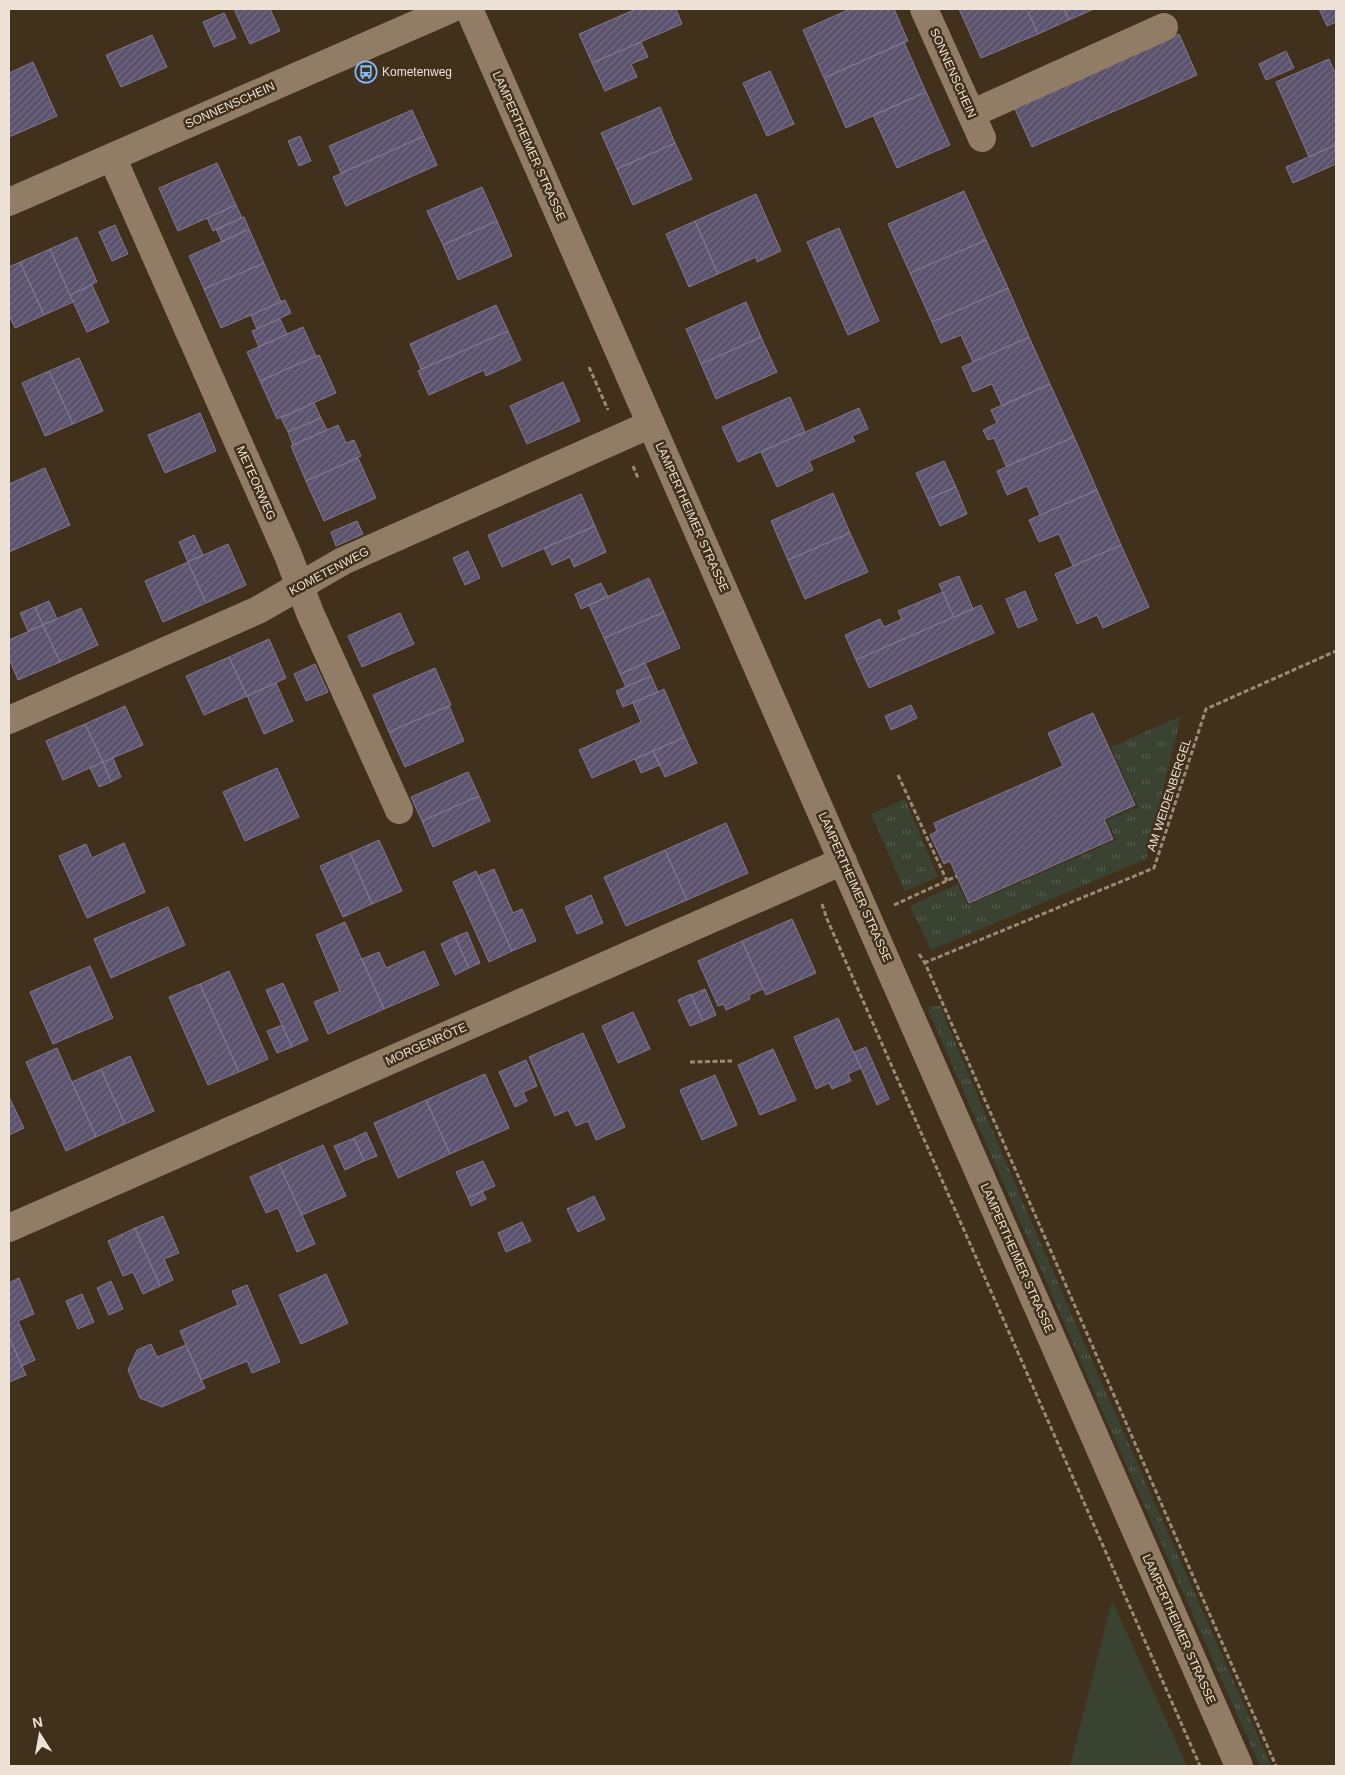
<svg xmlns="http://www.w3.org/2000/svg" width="1345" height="1775" font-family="Helvetica,sans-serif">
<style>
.grass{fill:url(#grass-tufts)}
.garden{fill:#3a4231}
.building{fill:url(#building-hatch);stroke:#807893}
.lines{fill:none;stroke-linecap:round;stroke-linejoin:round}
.path{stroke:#998b7a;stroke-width:3;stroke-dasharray:5 2.5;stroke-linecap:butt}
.minor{stroke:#917d66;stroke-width:28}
.labels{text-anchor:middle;stroke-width:5;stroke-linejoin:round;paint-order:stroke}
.poi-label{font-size:12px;fill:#ede2d5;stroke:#41301b;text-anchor:start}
.street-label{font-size:12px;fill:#ede2d5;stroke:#41301b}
</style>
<defs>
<pattern id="grass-tufts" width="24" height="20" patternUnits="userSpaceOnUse" patternTransform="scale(1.25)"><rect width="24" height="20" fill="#3a4231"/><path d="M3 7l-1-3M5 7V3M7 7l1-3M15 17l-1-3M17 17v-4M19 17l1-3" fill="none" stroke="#575d4e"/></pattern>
<pattern id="building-hatch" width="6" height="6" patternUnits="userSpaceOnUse" patternTransform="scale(1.25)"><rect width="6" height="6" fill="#5b536e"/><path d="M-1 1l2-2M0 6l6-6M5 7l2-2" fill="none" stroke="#736b82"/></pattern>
</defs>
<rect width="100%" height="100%" fill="#41301b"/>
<path class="grass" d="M 1181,716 L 1146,859 L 931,950 L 910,906 L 958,884 L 968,905 L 1116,840 L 1107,820 L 1138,807 L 1111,747 Z
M 905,799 L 938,877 L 905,891 L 871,814 Z
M 940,1006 C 1046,1262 1160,1513 1271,1766 L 1260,1766 L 1102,1410 L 927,1007 Z"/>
<path class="garden" d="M 1112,1600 L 1187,1766 L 1070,1766 Z"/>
<path class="building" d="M 234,9 L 270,9 L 280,31 L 250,44 Z
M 636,9 L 676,9 L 682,24 L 592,63 L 579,34 Z
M 850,9 L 894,9 L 908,41 L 824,78 L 803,30 Z
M 959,9 L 1027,9 L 1038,34 L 981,58 Z
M 1036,9 L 1064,9 L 1069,20 L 1038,34 L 1028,12 Z
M 1064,9 L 1094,9 L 1069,20 Z
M 1319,9 L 1336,9 L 1336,22 L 1327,26 Z
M 224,13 L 236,38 L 214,47 L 203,22 Z
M 1179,34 L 1197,75 L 1032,147 L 1014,107 Z
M 152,35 L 167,67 L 121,87 L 106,55 Z
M 641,42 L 648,57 L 631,64 L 637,77 L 605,91 L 592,63 Z
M 904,42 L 926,92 L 846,128 L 824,78 Z
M 1286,51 L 1294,68 L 1266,80 L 1259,64 Z
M 1329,59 L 1336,75 L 1336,145 L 1309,157 L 1276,82 Z
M 33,62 L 57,116 L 9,137 L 9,73 Z
M 770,71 L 794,124 L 767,136 L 743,83 Z
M 926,92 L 950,145 L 897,168 L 873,115 Z
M 660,107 L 675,143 L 617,169 L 601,133 Z
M 412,110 L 424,136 L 341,173 L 329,146 Z
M 300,136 L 311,161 L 299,166 L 288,141 Z
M 424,136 L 437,165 L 346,206 L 333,177 Z
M 675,143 L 692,179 L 633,205 L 617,169 Z
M 1335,145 L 1336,164 L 1293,183 L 1286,167 Z
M 217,163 L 236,205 L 178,231 L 159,188 Z
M 482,187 L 497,221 L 443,245 L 427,211 Z
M 964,191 L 986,240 L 910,273 L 888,224 Z
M 756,194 L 781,251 L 757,262 L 756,257 L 718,274 L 695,221 Z
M 236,205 L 242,218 L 213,231 L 207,218 Z
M 244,217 L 249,229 L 222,242 L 216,229 Z
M 497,221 L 512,256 L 458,280 L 443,245 Z
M 695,221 L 718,274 L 689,287 L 666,234 Z
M 115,225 L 128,254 L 112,261 L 99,232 Z
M 839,228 L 879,321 L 848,335 L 807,242 Z
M 249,229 L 264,263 L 204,289 L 189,256 Z
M 77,237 L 97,282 L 70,295 L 50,249 Z
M 986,240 L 1008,288 L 932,322 L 910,273 Z
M 50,249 L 73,302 L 44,315 L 20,262 Z
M 20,262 L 44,315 L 15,328 L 9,315 L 9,267 Z
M 264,263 L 281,302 L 221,328 L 204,289 Z
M 92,285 L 109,322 L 87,332 L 70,295 Z
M 1008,288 L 1029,337 L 973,362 L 961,335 L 941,343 L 932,322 Z
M 285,300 L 291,313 L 257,329 L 251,315 Z
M 746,302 L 761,337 L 701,364 L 686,329 Z
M 496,305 L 508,331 L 421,369 L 410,344 Z
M 280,319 L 287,334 L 259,347 L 252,331 Z
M 303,327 L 316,356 L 260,381 L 247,352 Z
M 508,331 L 521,360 L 486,376 L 484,370 L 429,395 L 418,371 Z
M 761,337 L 777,372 L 716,399 L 701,364 Z
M 1029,337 L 1050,384 L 1002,406 L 992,384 L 973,392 L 962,367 Z
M 319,355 L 336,393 L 277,419 L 260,381 Z
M 79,358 L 103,411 L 73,424 L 49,371 Z
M 49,371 L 73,424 L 45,436 L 22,383 Z
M 563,382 L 580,421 L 527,444 L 510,406 Z
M 1050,384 L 1074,437 L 1006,466 L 994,438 L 988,440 L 983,430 L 997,423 L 991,410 Z
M 790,397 L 805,432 L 738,462 L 722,427 Z
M 314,403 L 321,418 L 288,432 L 281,418 Z
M 859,408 L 868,429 L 852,436 L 855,441 L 809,461 L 813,470 L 777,487 L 761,452 Z
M 200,413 L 216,451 L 165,473 L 148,435 Z
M 321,418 L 327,430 L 293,445 L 288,432 Z
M 338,425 L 346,443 L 354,440 L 361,456 L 306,481 L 291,446 Z
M 1074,437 L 1097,490 L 1040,515 L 1027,486 L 1007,495 L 997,471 Z
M 358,458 L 376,498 L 324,521 L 306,481 Z
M 944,461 L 956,487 L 928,499 L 916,473 Z
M 45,468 L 70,525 L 9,552 L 9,484 Z
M 956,487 L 967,514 L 940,526 L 928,499 Z
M 1097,490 L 1121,545 L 1073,566 L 1059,534 L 1039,542 L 1029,520 Z
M 833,493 L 850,533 L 788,560 L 771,521 Z
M 581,494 L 595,526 L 502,567 L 488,535 Z
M 357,521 L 363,534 L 336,546 L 331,532 Z
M 595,526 L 606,552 L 574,567 L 570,557 L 552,565 L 544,548 Z
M 850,533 L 868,572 L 805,599 L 788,560 Z
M 194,535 L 203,555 L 188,562 L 179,542 Z
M 228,544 L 246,585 L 206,603 L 188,562 Z
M 1121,545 L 1149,607 L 1103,628 L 1097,615 L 1077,624 L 1055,574 Z
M 468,551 L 480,578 L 465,585 L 453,558 Z
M 188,562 L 206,603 L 163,622 L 145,581 Z
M 959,576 L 973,609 L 954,617 L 939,584 Z
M 649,578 L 664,612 L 604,638 L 589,605 Z
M 601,583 L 608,597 L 581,609 L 575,594 Z
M 1025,591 L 1037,620 L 1018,628 L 1006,599 Z
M 943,592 L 954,617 L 856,660 L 845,635 L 880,619 L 884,627 L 902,619 L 898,611 Z
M 49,601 L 57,619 L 43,625 L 35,607 Z
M 981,605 L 994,633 L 869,688 L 856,660 Z
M 35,607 L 43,625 L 28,631 L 20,613 Z
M 81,608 L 98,645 L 60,662 L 43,625 Z
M 664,612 L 680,648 L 620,674 L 604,638 Z
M 400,613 L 414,644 L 362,667 L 348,636 Z
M 43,625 L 60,662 L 18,680 L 9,658 L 9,640 Z
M 269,639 L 286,678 L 247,696 L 229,657 Z
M 229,657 L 247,696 L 204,715 L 186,676 Z
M 645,663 L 651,676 L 626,687 L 620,674 Z
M 315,664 L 328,692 L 306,701 L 294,674 Z
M 435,668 L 451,705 L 389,732 L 373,695 Z
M 651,676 L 658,692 L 623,707 L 616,691 Z
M 276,683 L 293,721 L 264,734 L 247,696 Z
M 664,689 L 685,737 L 592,778 L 579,750 L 641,722 L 633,703 Z
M 911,705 L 917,718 L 891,730 L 885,716 Z
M 125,706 L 143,745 L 103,762 L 85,724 Z
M 449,706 L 464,741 L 405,767 L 389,732 Z
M 1093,713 L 1135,805 L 1104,819 L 1113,839 L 969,903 L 950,861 L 944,864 L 930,835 L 937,831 L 934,823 L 1063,766 L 1048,733 Z
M 85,724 L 103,762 L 63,780 L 46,741 Z
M 685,737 L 697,763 L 665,777 L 653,751 Z
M 653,751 L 660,765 L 641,773 L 635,759 Z
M 113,758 L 121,777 L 111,782 L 103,762 Z
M 103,762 L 111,782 L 99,787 L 90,768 Z
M 277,768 L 299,817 L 245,841 L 223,792 Z
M 468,772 L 479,796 L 422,821 L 411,797 Z
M 479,796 L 490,821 L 433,847 L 422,821 Z
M 726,823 L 748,873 L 687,900 L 665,850 Z
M 379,840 L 402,891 L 372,904 L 350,853 Z
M 124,843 L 145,892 L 87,918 L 59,856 L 86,844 L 92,858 Z
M 665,850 L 687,900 L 626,926 L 604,877 Z
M 350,853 L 372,904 L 343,917 L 320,866 Z
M 494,869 L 513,913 L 522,909 L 536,941 L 512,951 L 478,876 Z
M 476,871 L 512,951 L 489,962 L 453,882 Z
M 591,895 L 603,923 L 577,934 L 565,907 Z
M 168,907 L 185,945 L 111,978 L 94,939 Z
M 792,919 L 816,973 L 766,995 L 742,941 Z
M 345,922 L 384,1009 L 328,1034 L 314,1002 L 340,991 L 316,935 Z
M 467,932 L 480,963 L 469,968 L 455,937 Z
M 455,937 L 469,968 L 455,975 L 441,944 Z
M 742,941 L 763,989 L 749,995 L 750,999 L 726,1010 L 724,1004 L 718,1006 L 698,961 Z
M 424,951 L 439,985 L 384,1009 L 362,959 L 379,952 L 386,968 Z
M 90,966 L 113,1018 L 53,1044 L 30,992 Z
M 229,971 L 268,1059 L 239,1072 L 200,984 Z
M 283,983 L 308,1040 L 292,1047 L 266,990 Z
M 200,984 L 239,1072 L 208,1085 L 169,997 Z
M 705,989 L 716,1015 L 703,1021 L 691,995 Z
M 691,994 L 703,1021 L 690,1026 L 678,1000 Z
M 633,1012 L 650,1049 L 618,1063 L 602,1026 Z
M 838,1018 L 861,1068 L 848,1074 L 851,1081 L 832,1089 L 829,1083 L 816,1089 L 794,1037 Z
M 282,1025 L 292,1047 L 277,1053 L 267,1031 Z
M 583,1033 L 625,1127 L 596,1140 L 588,1121 L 576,1126 L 568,1110 L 555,1116 L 529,1057 Z
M 866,1047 L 889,1099 L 877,1105 L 854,1052 Z
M 57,1048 L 96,1137 L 66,1151 L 26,1062 Z
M 773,1049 L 796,1100 L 760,1115 L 738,1065 Z
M 130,1056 L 154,1111 L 125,1124 L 101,1069 Z
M 526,1060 L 537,1086 L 523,1092 L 527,1101 L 515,1107 L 499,1072 Z
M 101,1069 L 125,1124 L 96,1137 L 72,1082 Z
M 485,1074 L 509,1128 L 450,1154 L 426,1100 Z
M 715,1075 L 737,1125 L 702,1140 L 680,1090 Z
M 9,1097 L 24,1128 L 9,1135 Z
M 426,1100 L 450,1154 L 398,1178 L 374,1123 Z
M 366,1132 L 377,1156 L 364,1161 L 354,1138 Z
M 354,1138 L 364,1161 L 345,1170 L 334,1146 Z
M 323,1145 L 346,1196 L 302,1215 L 279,1164 Z
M 483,1161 L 495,1186 L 468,1198 L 456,1172 Z
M 279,1164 L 315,1244 L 297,1252 L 278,1208 L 266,1213 L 250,1177 Z
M 482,1191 L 486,1199 L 471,1206 L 468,1198 Z
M 594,1196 L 605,1219 L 578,1232 L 567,1209 Z
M 163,1216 L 179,1253 L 164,1259 L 173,1280 L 160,1286 L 135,1228 Z
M 522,1222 L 531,1241 L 506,1252 L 498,1233 Z
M 135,1228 L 160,1286 L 143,1294 L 133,1272 L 123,1276 L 108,1241 Z
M 326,1274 L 348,1323 L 301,1344 L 279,1295 Z
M 19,1278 L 34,1314 L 18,1321 L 35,1360 L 22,1366 L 9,1337 L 9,1283 Z
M 111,1281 L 123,1309 L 109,1315 L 97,1288 Z
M 247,1285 L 280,1362 L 252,1373 L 247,1361 L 201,1380 L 180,1331 L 238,1305 L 232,1291 Z
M 82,1294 L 94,1322 L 78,1329 L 66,1301 Z
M 9,1337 L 26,1375 L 9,1382 Z
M 151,1344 L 157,1357 L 186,1345 L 205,1388 L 162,1407 L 140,1398 L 128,1370 L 137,1350 Z"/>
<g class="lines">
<path class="path" d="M 589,367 L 608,410
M 633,466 L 638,478
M 898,775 L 947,881
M 822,904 L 827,919 L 1200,1766
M 894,905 L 957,876
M 919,954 L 925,963 L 1276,1766
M 924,963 L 1154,868 L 1206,709 L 1336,651
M 690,1062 L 732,1061"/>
<path class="minor" d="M 469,9 L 1239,1766
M 924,9 L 982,138
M 971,114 L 1164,27
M 112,157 L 288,555 L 310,613 L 399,810
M 9,202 L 451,9
M 9,720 L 258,610 L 343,561 L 651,424
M 9,1228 L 843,861"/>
</g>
<defs>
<g id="bus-ring" transform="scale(1.125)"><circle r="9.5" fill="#41301b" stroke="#84bcfb" stroke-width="1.5"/><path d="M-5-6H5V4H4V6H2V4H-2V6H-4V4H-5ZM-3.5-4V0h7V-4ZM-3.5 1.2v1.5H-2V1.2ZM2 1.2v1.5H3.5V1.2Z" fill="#84bcfb"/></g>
</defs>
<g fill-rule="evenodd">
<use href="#bus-ring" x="366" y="72"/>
</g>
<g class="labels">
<g class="poi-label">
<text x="382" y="76">Kometenweg</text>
</g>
<g class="street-label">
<text transform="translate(953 73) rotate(66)" y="4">SONNENSCHEIN</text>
<text transform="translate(230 105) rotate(-24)" y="4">SONNENSCHEIN</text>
<text transform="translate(529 146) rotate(66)" y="4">LAMPERTHEIMER STRASSE</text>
<text transform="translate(256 483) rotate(66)" y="4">METEORWEG</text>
<text transform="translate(692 517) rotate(66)" y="4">LAMPERTHEIMER STRASSE</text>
<text transform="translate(329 571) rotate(-28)" y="4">KOMETENWEG</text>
<text transform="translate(1169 795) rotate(-72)" y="4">AM WEIDENBERGEL</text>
<text transform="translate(855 887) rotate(66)" y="4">LAMPERTHEIMER STRASSE</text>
<text transform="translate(426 1044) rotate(-24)" y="4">MORGENRÖTE</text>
<text transform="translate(1017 1258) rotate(66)" y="4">LAMPERTHEIMER STRASSE</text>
<text transform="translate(1179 1629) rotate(66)" y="4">LAMPERTHEIMER STRASSE</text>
</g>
</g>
<rect width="1345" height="1775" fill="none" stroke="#ede2d5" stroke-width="20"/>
<g transform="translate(40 1735) rotate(349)" stroke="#41301b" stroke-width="4" paint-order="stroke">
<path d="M0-4L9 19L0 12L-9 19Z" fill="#ede2d5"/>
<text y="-8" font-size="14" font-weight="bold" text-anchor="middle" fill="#ede2d5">N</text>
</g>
</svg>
